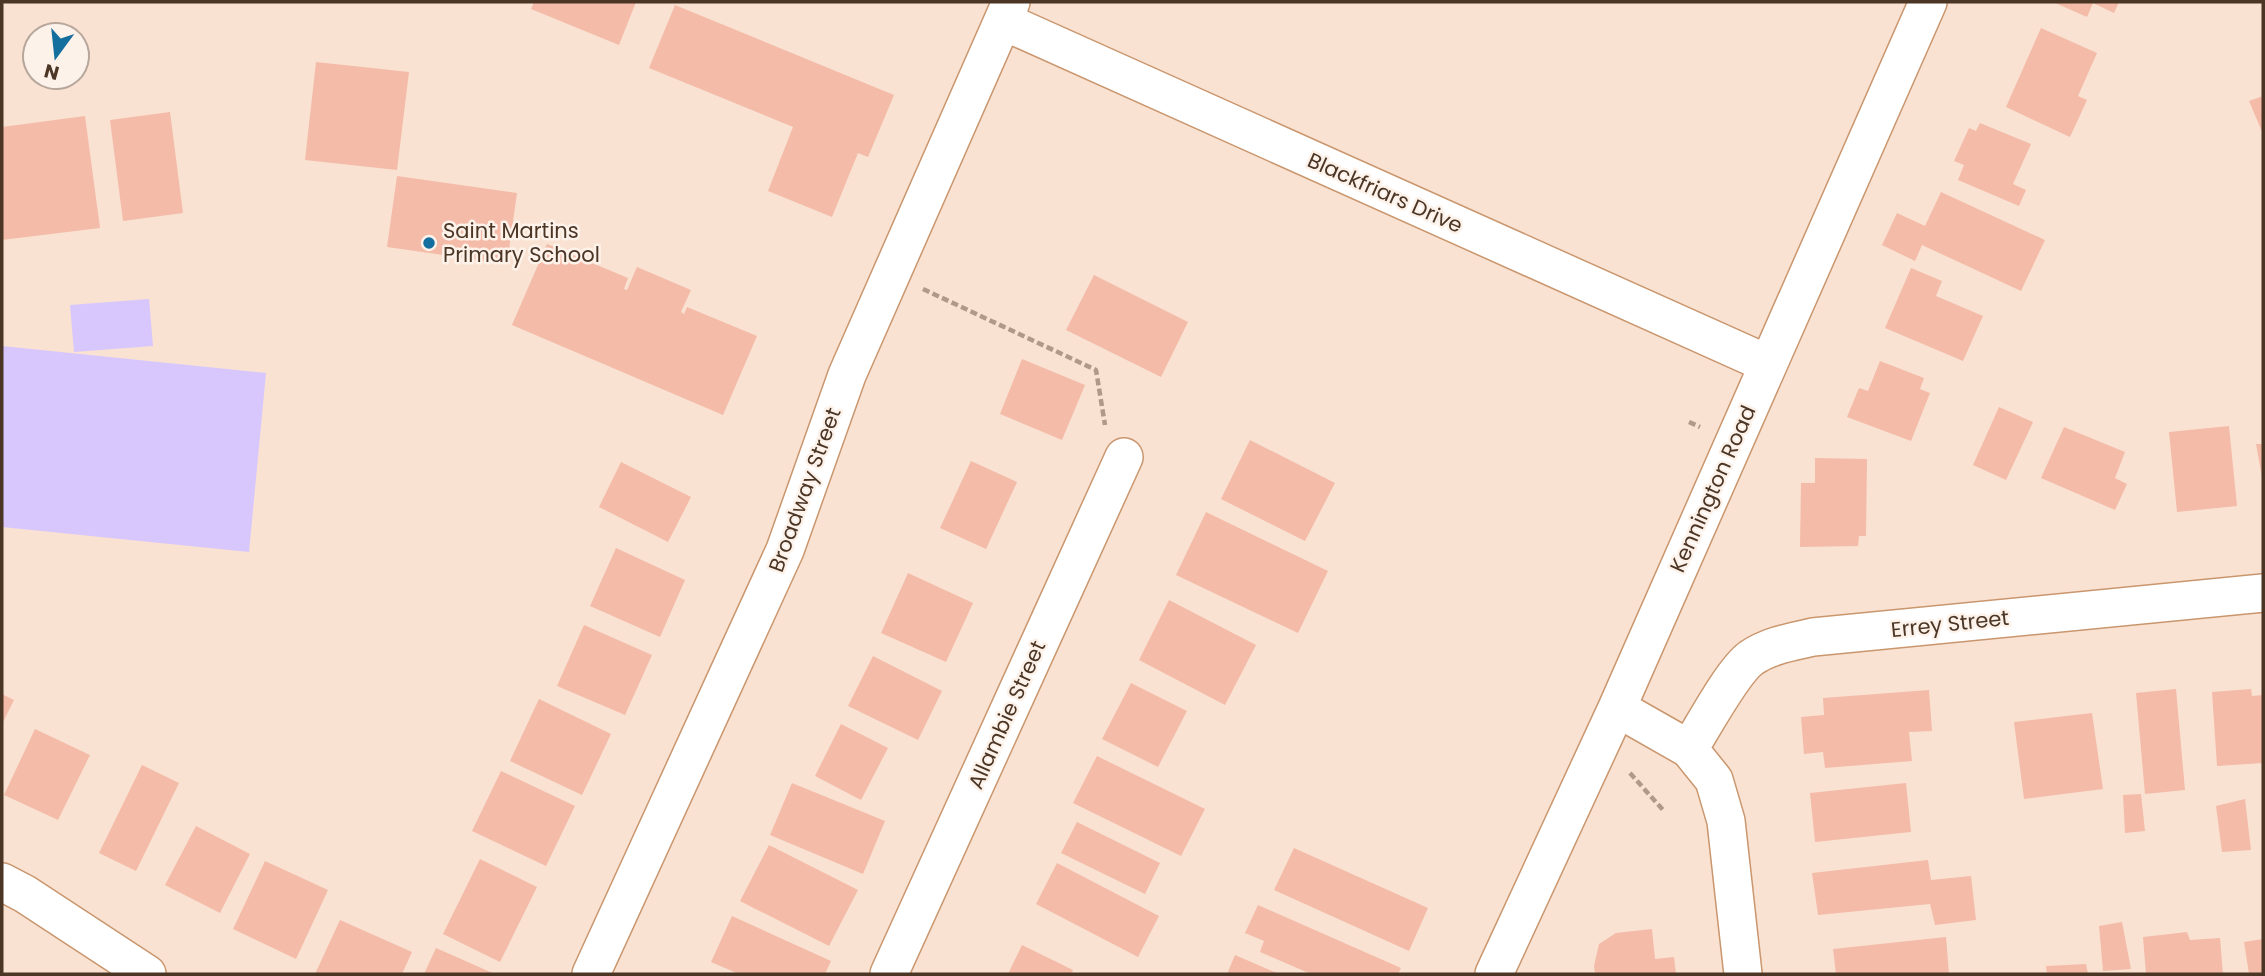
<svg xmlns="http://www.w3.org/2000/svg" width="2265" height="976" font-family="Poppins,sans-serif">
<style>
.green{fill:#d7c7fc}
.building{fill:#f4bba9}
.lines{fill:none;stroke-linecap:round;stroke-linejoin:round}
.street-casing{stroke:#c9966e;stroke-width:40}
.path{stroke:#af9989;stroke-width:4.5;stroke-dasharray:7 3.5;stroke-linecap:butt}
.street{stroke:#fff;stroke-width:37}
.poi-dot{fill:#156f9e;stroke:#fdf2ea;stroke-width:2.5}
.labels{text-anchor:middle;stroke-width:5;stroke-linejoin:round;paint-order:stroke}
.street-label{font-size:21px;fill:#4b3525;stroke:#fdf2ea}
.poi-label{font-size:21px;fill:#4b3525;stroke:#fdf2ea;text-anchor:start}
</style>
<rect width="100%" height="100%" fill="#f9e2d2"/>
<path class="green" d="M 149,299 L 153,346 L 74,352 L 70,305 Z
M 2,346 L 266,373 L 249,552 L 2,527 Z"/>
<path class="building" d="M 534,2 L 636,2 L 619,45 L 531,9 Z
M 2053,2 L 2119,2 L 2114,13 L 2093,3 L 2087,17 Z
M 675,5 L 894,95 L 868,157 L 858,153 L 832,217 L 768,191 L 793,127 L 649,68 Z
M 2041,28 L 2097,53 L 2078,96 L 2087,100 L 2070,137 L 2006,107 Z
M 316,62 L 409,72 L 397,170 L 305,160 Z
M 2263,96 L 2263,134 L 2249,101 Z
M 170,112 L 183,213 L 123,221 L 110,120 Z
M 85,116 L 100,228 L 2,240 L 2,127 Z
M 1980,123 L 2031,144 L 2013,184 L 2026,190 L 2019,206 L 1958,180 L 1964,165 L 1954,161 L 1969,128 L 1976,131 Z
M 397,176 L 517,193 L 507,264 L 387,247 Z
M 1941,192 L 2045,240 L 2021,291 L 1922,245 L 1915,261 L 1882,245 L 1897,213 L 1925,226 Z
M 547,244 L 628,278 L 624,289 L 627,290 L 637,267 L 691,290 L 681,312 L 684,314 L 687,307 L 757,336 L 723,415 L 512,325 Z
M 1911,268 L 1942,281 L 1936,296 L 1983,316 L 1963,361 L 1885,328 Z
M 1094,275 L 1188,322 L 1161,377 L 1066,330 Z
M 1022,359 L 1085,385 L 1062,440 L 1000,414 Z
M 1880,361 L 1924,378 L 1920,389 L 1930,393 L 1911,441 L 1847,417 L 1859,388 L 1868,391 Z
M 1999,407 L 2033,422 L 2006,480 L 1973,465 Z
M 2229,426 L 2237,506 L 2177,512 L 2169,432 Z
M 2064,427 L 2125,452 L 2115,478 L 2127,484 L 2115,510 L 2041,478 Z
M 1250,440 L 1335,483 L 1305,541 L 1221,499 Z
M 2256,444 L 2263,444 L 2263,477 L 2262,477 Z
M 1815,458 L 1867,459 L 1866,536 L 1859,536 L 1858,546 L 1800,547 L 1801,483 L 1815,483 Z
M 971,461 L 1017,482 L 986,549 L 940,528 Z
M 621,462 L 691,497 L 668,542 L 599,507 Z
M 1206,512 L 1328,571 L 1298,633 L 1176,575 Z
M 616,548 L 685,580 L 660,637 L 590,606 Z
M 908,573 L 973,603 L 946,662 L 881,633 Z
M 1169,600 L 1256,645 L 1225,705 L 1139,660 Z
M 584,625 L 652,655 L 625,715 L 557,686 Z
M 873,656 L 942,691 L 918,740 L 848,706 Z
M 1131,683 L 1187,711 L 1158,767 L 1102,739 Z
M 2176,689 L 2185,790 L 2145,794 L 2136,693 Z
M 2251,689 L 2252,696 L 2263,695 L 2263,763 L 2217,766 L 2212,692 Z
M 1929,690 L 1932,731 L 1909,732 L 1912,761 L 1825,768 L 1823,752 L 1804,754 L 1801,717 L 1824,715 L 1823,698 Z
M 2,694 L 14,700 L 2,724 Z
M 539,699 L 611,734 L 582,795 L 510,761 Z
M 2092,713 L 2103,789 L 2024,799 L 2014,722 Z
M 841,724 L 888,748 L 861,800 L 815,776 Z
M 35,729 L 90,755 L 58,820 L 4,795 Z
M 1097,756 L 1205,809 L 1181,856 L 1073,803 Z
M 142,765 L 179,783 L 136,871 L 99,853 Z
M 501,771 L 575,806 L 546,866 L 472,831 Z
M 792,783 L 885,821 L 863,874 L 770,835 Z
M 1906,783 L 1911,832 L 1815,842 L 1810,793 Z
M 2141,794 L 2145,831 L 2125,833 L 2123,795 Z
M 2245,799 L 2251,850 L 2222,852 L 2216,806 Z
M 1077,822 L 1160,863 L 1145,894 L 1061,853 Z
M 196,826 L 250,854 L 220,913 L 165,885 Z
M 769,845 L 858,890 L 829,946 L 740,901 Z
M 1294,848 L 1428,908 L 1409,951 L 1274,890 Z
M 480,859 L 537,887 L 500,962 L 443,934 Z
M 1928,860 L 1931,880 L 1971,876 L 1976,920 L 1935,925 L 1930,904 L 1818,915 L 1812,873 Z
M 265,861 L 328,890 L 296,959 L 233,929 Z
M 1057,863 L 1159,916 L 1138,957 L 1036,904 Z
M 1258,905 L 1401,968 L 1398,974 L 1311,974 L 1260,952 L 1264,941 L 1245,933 Z
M 732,916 L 831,961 L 825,974 L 739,974 L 711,962 Z
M 340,920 L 412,952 L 402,974 L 315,974 Z
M 2122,922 L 2131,969 L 2103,971 L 2099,926 Z
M 1652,929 L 1655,959 L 1674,957 L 1676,974 L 1595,974 L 1594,966 L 1599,944 L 1616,933 Z
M 2187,932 L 2190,940 L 2220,938 L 2223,974 L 2146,974 L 2143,937 Z
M 1946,937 L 1949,974 L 1836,974 L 1833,949 Z
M 2263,939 L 2263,974 L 2249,974 L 2244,942 Z
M 1022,945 L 1073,970 L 1071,974 L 1008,974 Z
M 436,948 L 495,974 L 424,974 Z
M 1235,955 L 1279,974 L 1227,974 Z
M 2086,964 L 2088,974 L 2047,974 L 2046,966 Z"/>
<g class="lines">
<g class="street-casing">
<path id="street" d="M 1003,21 L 1768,364
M 1617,708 L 1689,749 L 1714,780 L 1726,821 L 1743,974
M 1689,749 C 1703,727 1732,672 1751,658 C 1770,645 1792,642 1813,637 L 2263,593
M 2,882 L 25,894 L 147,974
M 591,974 L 785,550 L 847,375 L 1011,2
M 889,974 L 1124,457
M 1494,974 L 1617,708 L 1928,2"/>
</g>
<path class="path" d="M 923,289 L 1096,370 L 1105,425
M 1689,422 L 1700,427
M 1630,773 L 1663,810"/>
<use href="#street" class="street"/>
</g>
<circle class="poi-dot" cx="429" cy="243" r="7"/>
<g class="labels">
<g class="street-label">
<text transform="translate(1385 193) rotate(24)" y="7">Blackfriars Drive</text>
<text transform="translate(1713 489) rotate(-66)" y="7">Kennington Road</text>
<text transform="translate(805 490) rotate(-70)" y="7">Broadway Street</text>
<text transform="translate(1950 624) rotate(-6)" y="7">Errey Street</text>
<text transform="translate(1007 715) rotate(-66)" y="7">Allambie Street</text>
</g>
<g class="poi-label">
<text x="443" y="238">Saint Martins<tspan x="443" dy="24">Primary School</tspan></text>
</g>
</g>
<rect width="2265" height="976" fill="none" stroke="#4b3525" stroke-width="7"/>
<g transform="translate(56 56) rotate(195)"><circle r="33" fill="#fdf2ea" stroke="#b6a69b" stroke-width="2"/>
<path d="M0-5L12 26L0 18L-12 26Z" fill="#156f9e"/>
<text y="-10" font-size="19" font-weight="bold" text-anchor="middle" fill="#4b3525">N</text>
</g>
</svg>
